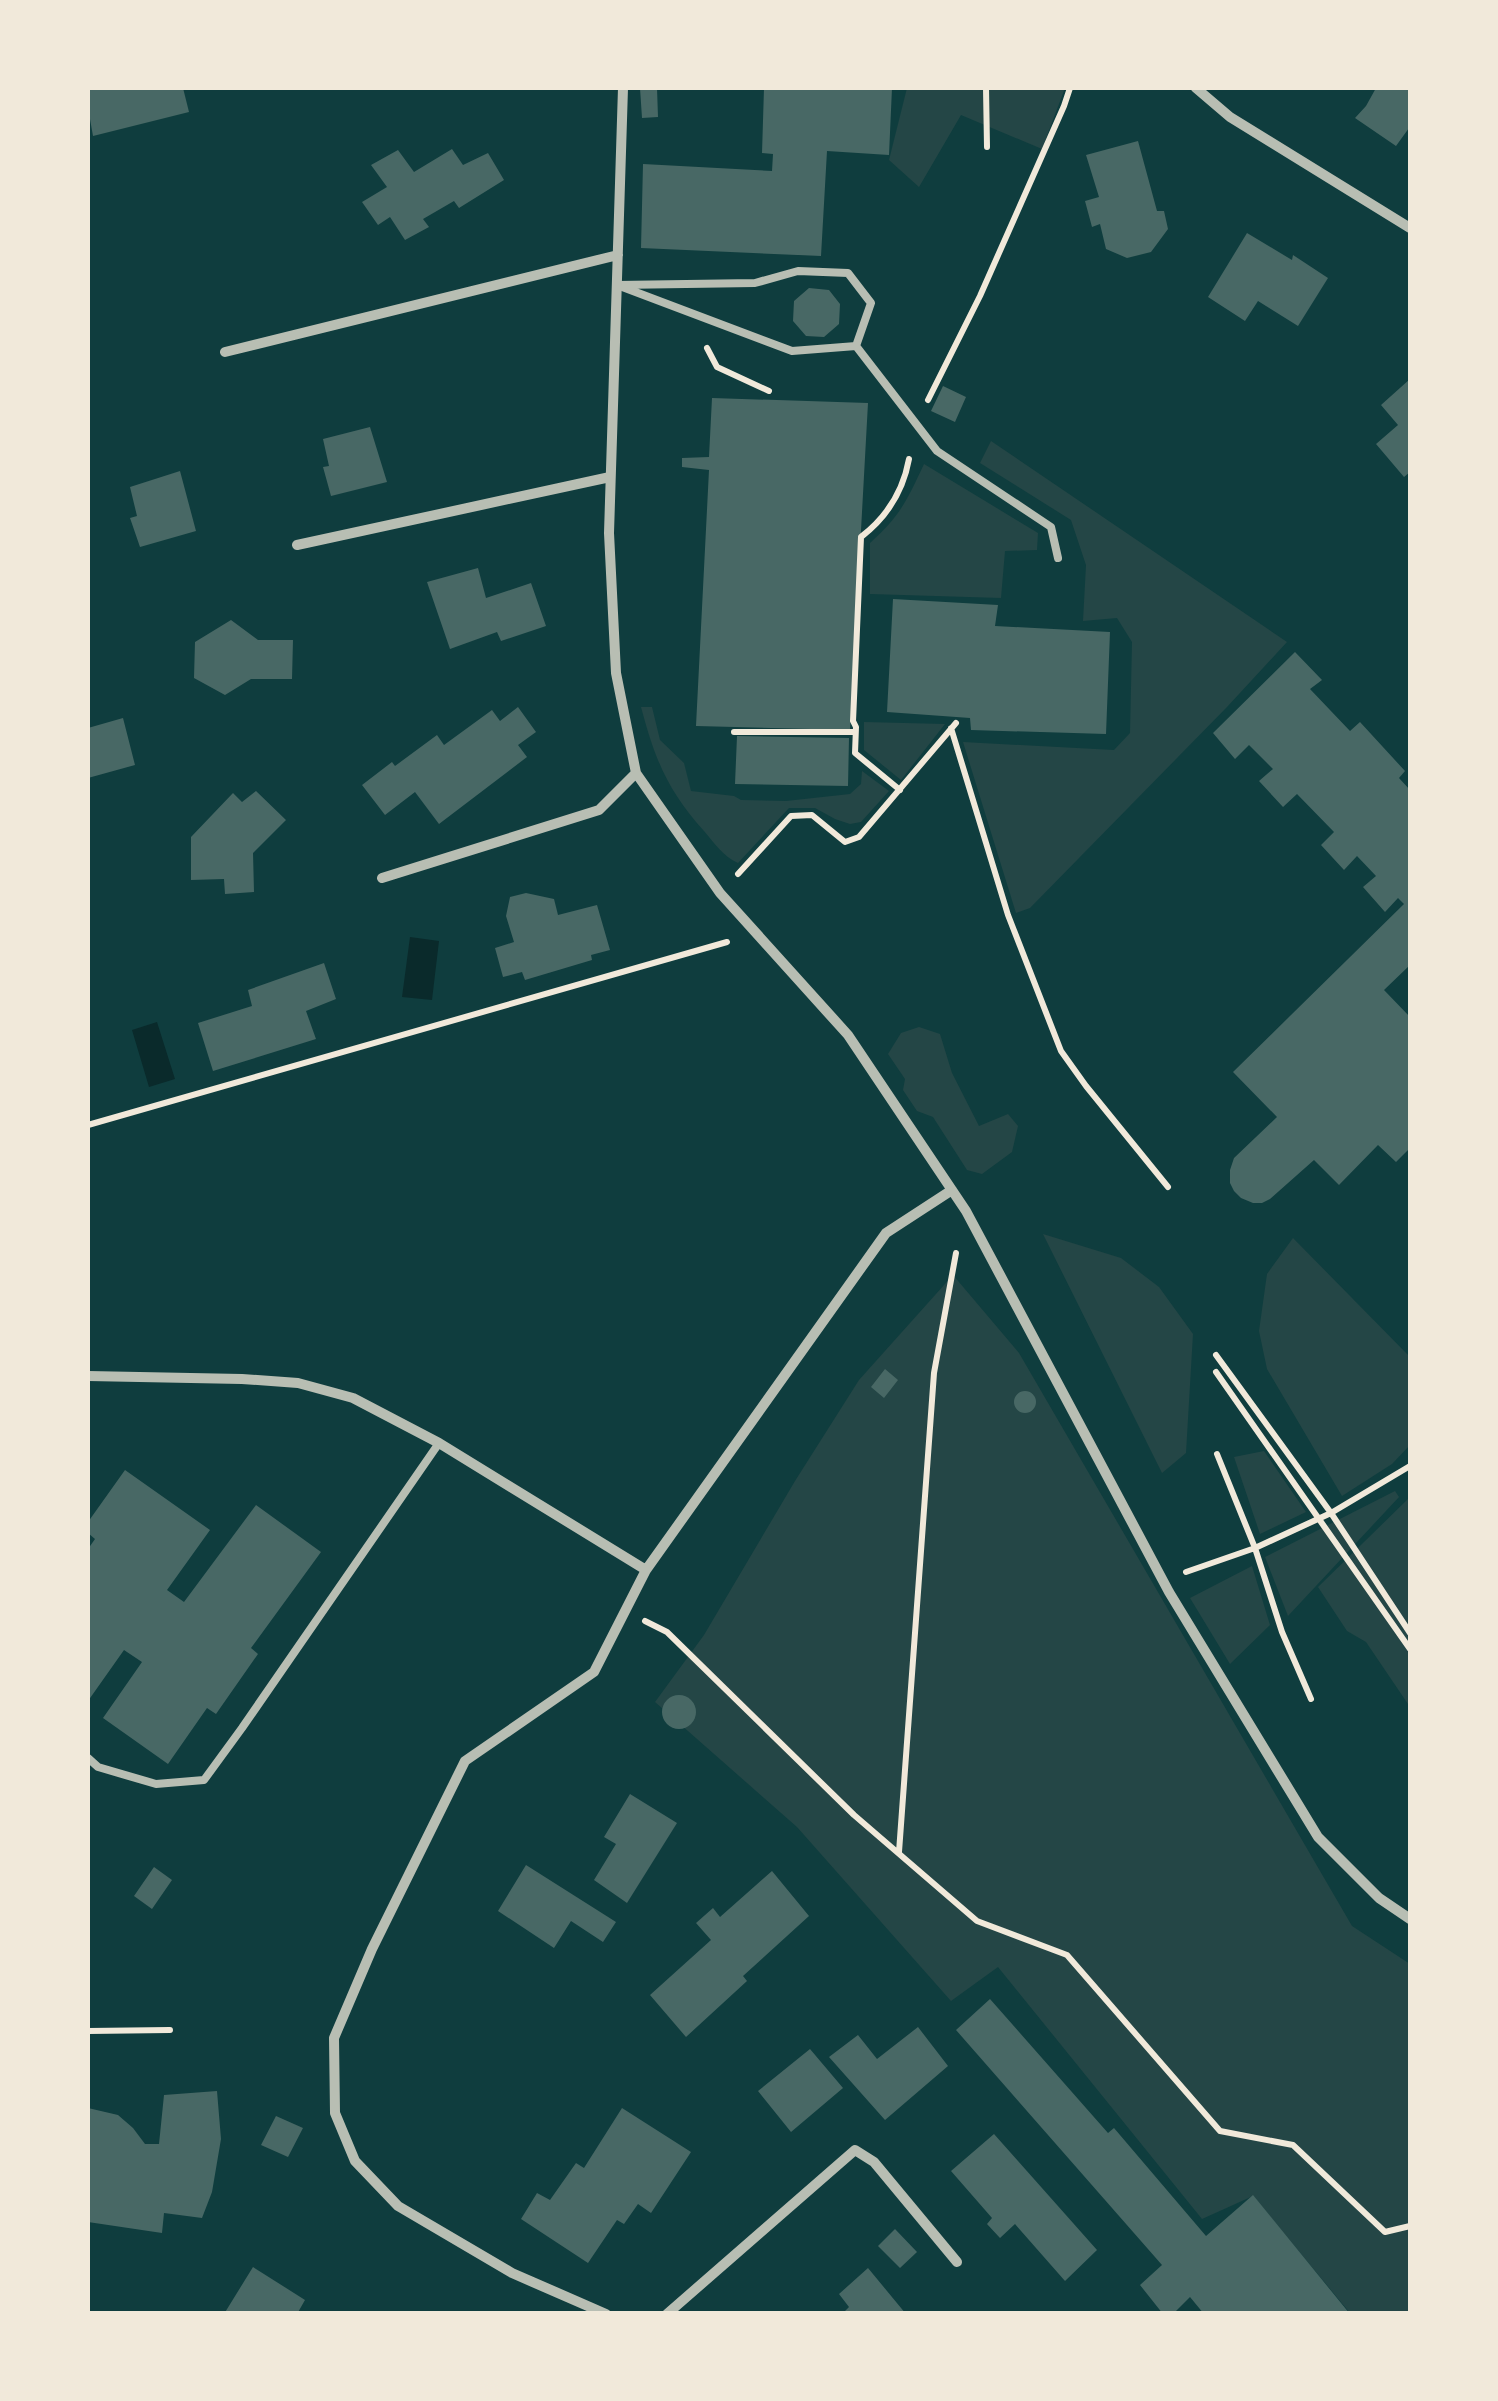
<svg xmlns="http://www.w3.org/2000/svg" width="1498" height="2401" font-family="'Open Sans',sans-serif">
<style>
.green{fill:#244646}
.water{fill:#0a2a2b}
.building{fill:#486865}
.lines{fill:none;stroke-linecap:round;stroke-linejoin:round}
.path{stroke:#f1e9da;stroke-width:6}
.service{stroke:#b8beb3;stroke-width:8}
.minor{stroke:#b8beb3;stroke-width:10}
</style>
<rect width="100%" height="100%" fill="#0f3d3e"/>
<path class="green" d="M 907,88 L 1065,88 L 1042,149 L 961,115 L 919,187 L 889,160 Z
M 991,441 L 1287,642 L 1227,707 L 1030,908 L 1016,913 L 963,742 L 1114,750 L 1130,733 L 1132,642 L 1117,618 L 1083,621 L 1086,565 L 1071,520 L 980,463 Z
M 924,464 L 1038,533 L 1037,550 L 1005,551 L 1001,598 L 870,594 L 870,543 C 901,515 907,500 924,464 Z
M 641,707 L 652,707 L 660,740 L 684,763 L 691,791 L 734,796 L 741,800 L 786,801 L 850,794 L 861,784 L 862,771 L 889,791 L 861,822 L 850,824 L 835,819 L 815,808 L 789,808 L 738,863 C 723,856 715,844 704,831 C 668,791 655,760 641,707 Z
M 864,722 L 945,724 L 901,780 L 864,750 Z
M 919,1027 L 940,1034 L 952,1073 L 979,1126 L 1008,1114 L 1018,1126 L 1012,1152 L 982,1174 L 967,1170 L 933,1117 L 917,1111 L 903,1090 L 905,1079 L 888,1054 L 901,1033 Z
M 1043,1234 L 1121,1258 L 1159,1287 L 1193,1334 L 1186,1453 L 1162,1473 Z
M 1293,1238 L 1410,1357 L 1410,1445 L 1392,1464 L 1342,1496 L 1267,1369 L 1259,1331 L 1267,1274 Z
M 953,1275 L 1019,1353 L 1352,1926 L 1410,1964 L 1410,2313 L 1350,2313 L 1253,2196 L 1202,2219 L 998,1967 L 951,2001 L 797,1827 L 655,1702 L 704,1635 L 795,1481 L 859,1380 Z
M 1264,1451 L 1306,1512 L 1260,1534 L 1234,1457 Z
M 1395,1491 L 1399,1497 L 1288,1616 L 1265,1557 Z
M 1410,1497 L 1410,1707 L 1366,1642 L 1347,1631 L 1318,1587 Z
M 1252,1566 L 1270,1625 L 1230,1664 L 1190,1598 Z"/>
<path class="water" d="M 410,937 L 439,941 L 432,1000 L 402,997 Z
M 157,1022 L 175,1079 L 149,1087 L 132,1030 Z"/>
<path class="building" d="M 88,88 L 183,88 L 189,112 L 93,136 L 88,108 Z
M 640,88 L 657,88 L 658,117 L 642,118 Z
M 764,88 L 892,88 L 889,155 L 827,151 L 821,256 L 641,248 L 643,164 L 772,171 L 773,154 L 762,153 Z
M 1376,88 L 1410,88 L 1410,129 L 1409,128 L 1396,146 L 1355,118 L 1366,106 Z
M 1138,141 L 1157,211 L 1164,211 L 1168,229 L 1151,252 L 1127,258 L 1106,249 L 1100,224 L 1092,227 L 1085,201 L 1099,197 L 1086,155 Z
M 452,149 L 463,165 L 488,153 L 504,180 L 459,208 L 454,201 L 423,219 L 429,227 L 405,240 L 390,217 L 378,225 L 362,202 L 387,187 L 371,165 L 398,150 L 414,172 Z
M 1247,233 L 1292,260 L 1293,255 L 1328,278 L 1298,326 L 1258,301 L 1245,321 L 1208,297 Z
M 809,288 L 829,290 L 840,304 L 839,324 L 824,337 L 806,336 L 793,321 L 794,301 Z
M 1410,379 L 1410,472 L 1404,477 L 1376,444 L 1398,425 L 1381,405 Z
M 943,386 L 966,397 L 955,422 L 931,411 Z
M 712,398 L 868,403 L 850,730 L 696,726 L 709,470 L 682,467 L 682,458 L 709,457 Z
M 370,427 L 387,482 L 331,496 L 323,467 L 329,466 L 323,439 Z
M 180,471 L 196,531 L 140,547 L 130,518 L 137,516 L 130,487 Z
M 478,568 L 486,598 L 531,583 L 546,626 L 501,641 L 497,632 L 450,649 L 427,582 Z
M 893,599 L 998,605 L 995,626 L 1110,632 L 1106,734 L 971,730 L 970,718 L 887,712 Z
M 231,620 L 258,640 L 293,640 L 292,679 L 251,679 L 225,695 L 194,678 L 195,642 Z
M 1295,652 L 1322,680 L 1310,689 L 1350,731 L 1360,722 L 1405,771 L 1399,778 L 1410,790 L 1410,965 L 1384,990 L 1410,1017 L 1410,1148 L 1396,1162 L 1378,1145 L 1339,1185 L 1314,1160 L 1270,1199 L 1262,1203 L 1253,1203 L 1241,1198 L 1234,1191 L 1230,1183 L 1230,1170 L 1234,1158 L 1277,1117 L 1233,1072 L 1404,904 L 1398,898 L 1385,912 L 1363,887 L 1376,876 L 1357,856 L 1344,870 L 1321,845 L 1334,832 L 1297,794 L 1283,807 L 1259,781 L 1273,769 L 1249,745 L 1235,759 L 1213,733 Z
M 518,707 L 536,732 L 518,745 L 527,757 L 439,824 L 415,792 L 385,815 L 362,785 L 392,762 L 395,766 L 437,735 L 444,745 L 492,710 L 500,721 Z
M 123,718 L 135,765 L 88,778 L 88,728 Z
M 737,736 L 849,738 L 848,786 L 735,784 Z
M 256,791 L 286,820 L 253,853 L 254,892 L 225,894 L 224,879 L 191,880 L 191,837 L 233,793 L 242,802 Z
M 526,893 L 554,899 L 558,915 L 597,905 L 610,950 L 591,955 L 592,960 L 525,980 L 522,972 L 503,977 L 495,948 L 514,942 L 506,916 L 510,897 Z
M 324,963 L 336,999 L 306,1011 L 316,1039 L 213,1071 L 198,1023 L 252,1006 L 248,990 Z
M 885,1369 L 898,1380 L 884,1398 L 871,1387 Z
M1014 1402a11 11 0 1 1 22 0a11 11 0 1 1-22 0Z
M 125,1470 L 210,1530 L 167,1590 L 184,1602 L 256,1505 L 321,1552 L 251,1648 L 258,1654 L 216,1714 L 207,1708 L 168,1764 L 103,1718 L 142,1662 L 124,1650 L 88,1701 L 88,1549 L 95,1539 L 88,1533 L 88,1522 Z
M662 1712a17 17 0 1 1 34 0a17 17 0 1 1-34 0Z
M 630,1794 L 677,1823 L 627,1903 L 594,1880 L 616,1844 L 604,1837 Z
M 526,1865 L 616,1922 L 603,1942 L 571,1921 L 554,1948 L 498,1911 Z
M 154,1867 L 172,1880 L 152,1909 L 134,1896 Z
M 772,1871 L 809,1916 L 743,1976 L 747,1981 L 686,2037 L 650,1995 L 711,1940 L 696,1923 L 713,1908 L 720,1917 Z
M 990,1999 L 1108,2133 L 1114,2128 L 1206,2236 L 1253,2195 L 1350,2314 L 1204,2314 L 1190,2297 L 1173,2314 L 1163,2314 L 1140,2285 L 1162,2265 L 956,2030 Z
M 918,2027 L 948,2066 L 885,2120 L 829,2057 L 858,2035 L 877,2059 Z
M 810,2049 L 843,2088 L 791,2132 L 758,2091 Z
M 217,2091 L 221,2139 L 212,2192 L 202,2218 L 164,2213 L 162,2233 L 88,2222 L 88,2108 L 118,2115 L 133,2128 L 145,2144 L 159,2144 L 164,2095 Z
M 622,2108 L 691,2152 L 651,2213 L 638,2204 L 624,2224 L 617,2220 L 588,2263 L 521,2219 L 537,2193 L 550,2200 L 576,2163 L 584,2168 Z
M 276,2116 L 303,2128 L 288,2157 L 261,2145 Z
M 994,2134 L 1097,2250 L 1065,2281 L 1015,2224 L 1000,2238 L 987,2224 L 992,2218 L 951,2171 Z
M 895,2229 L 917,2252 L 900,2268 L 878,2246 Z
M 253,2267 L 305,2300 L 297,2314 L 224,2314 Z
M 868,2268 L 906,2314 L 842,2314 L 849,2307 L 839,2294 Z"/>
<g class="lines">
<path class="path" d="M 986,88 L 987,147
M 707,348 L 717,367 L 769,391
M 928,400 L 980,296 L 1064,106 L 1070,88
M 951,728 L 1008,915 L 1061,1051 L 1086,1086 L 1168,1187
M 734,732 L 855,732
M 900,790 L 855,753 L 856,727 L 853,721 L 861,537 C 887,517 903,492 909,459
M 738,874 L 791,816 L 812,815 L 845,842 L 859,837 L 956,723
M 88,1125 L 727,942
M 1216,1355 L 1331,1513 L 1410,1633
M 1216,1372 L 1410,1649
M 1217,1454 L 1255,1548 L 1282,1632 L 1311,1699
M 1186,1572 L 1255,1548 L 1331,1513 L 1410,1466
M 645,1621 L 667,1632 L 854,1815 L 977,1921 L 1067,1955 L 1220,2131 L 1293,2145 L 1385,2232 L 1410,2226
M 899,1852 L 934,1373 L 956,1253
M 88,2031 L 170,2030"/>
<path class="service" d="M 798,271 L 848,273 L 871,303 L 856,346 L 792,351 L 617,285 L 755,283 Z
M 856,346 L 937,451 L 1051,527 L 1058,558
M 88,1758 L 98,1767 L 156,1784 L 204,1780 L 242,1728 L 439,1443"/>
<path class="minor" d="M 623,88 L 609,533 L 616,673 L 636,773 L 720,893 L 848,1035 L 966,1211 L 1169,1592 L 1318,1837 L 1379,1898 L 1410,1919
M 1196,88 L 1230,117 L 1410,228
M 225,352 L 618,255
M 297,545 L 610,477
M 382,878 L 599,810 L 636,773
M 88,1376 L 242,1379 L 298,1383 L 353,1398 L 439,1443 L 646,1570
M 606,2314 L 512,2273 L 398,2206 L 355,2161 L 335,2113 L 334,2038 L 372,1949 L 465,1761 L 594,1672 L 646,1570 L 886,1233 L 952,1190
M 667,2314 L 855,2150 L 874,2162 L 957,2262"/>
</g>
<rect width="1498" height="2401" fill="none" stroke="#f1e9da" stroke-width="180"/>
</svg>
